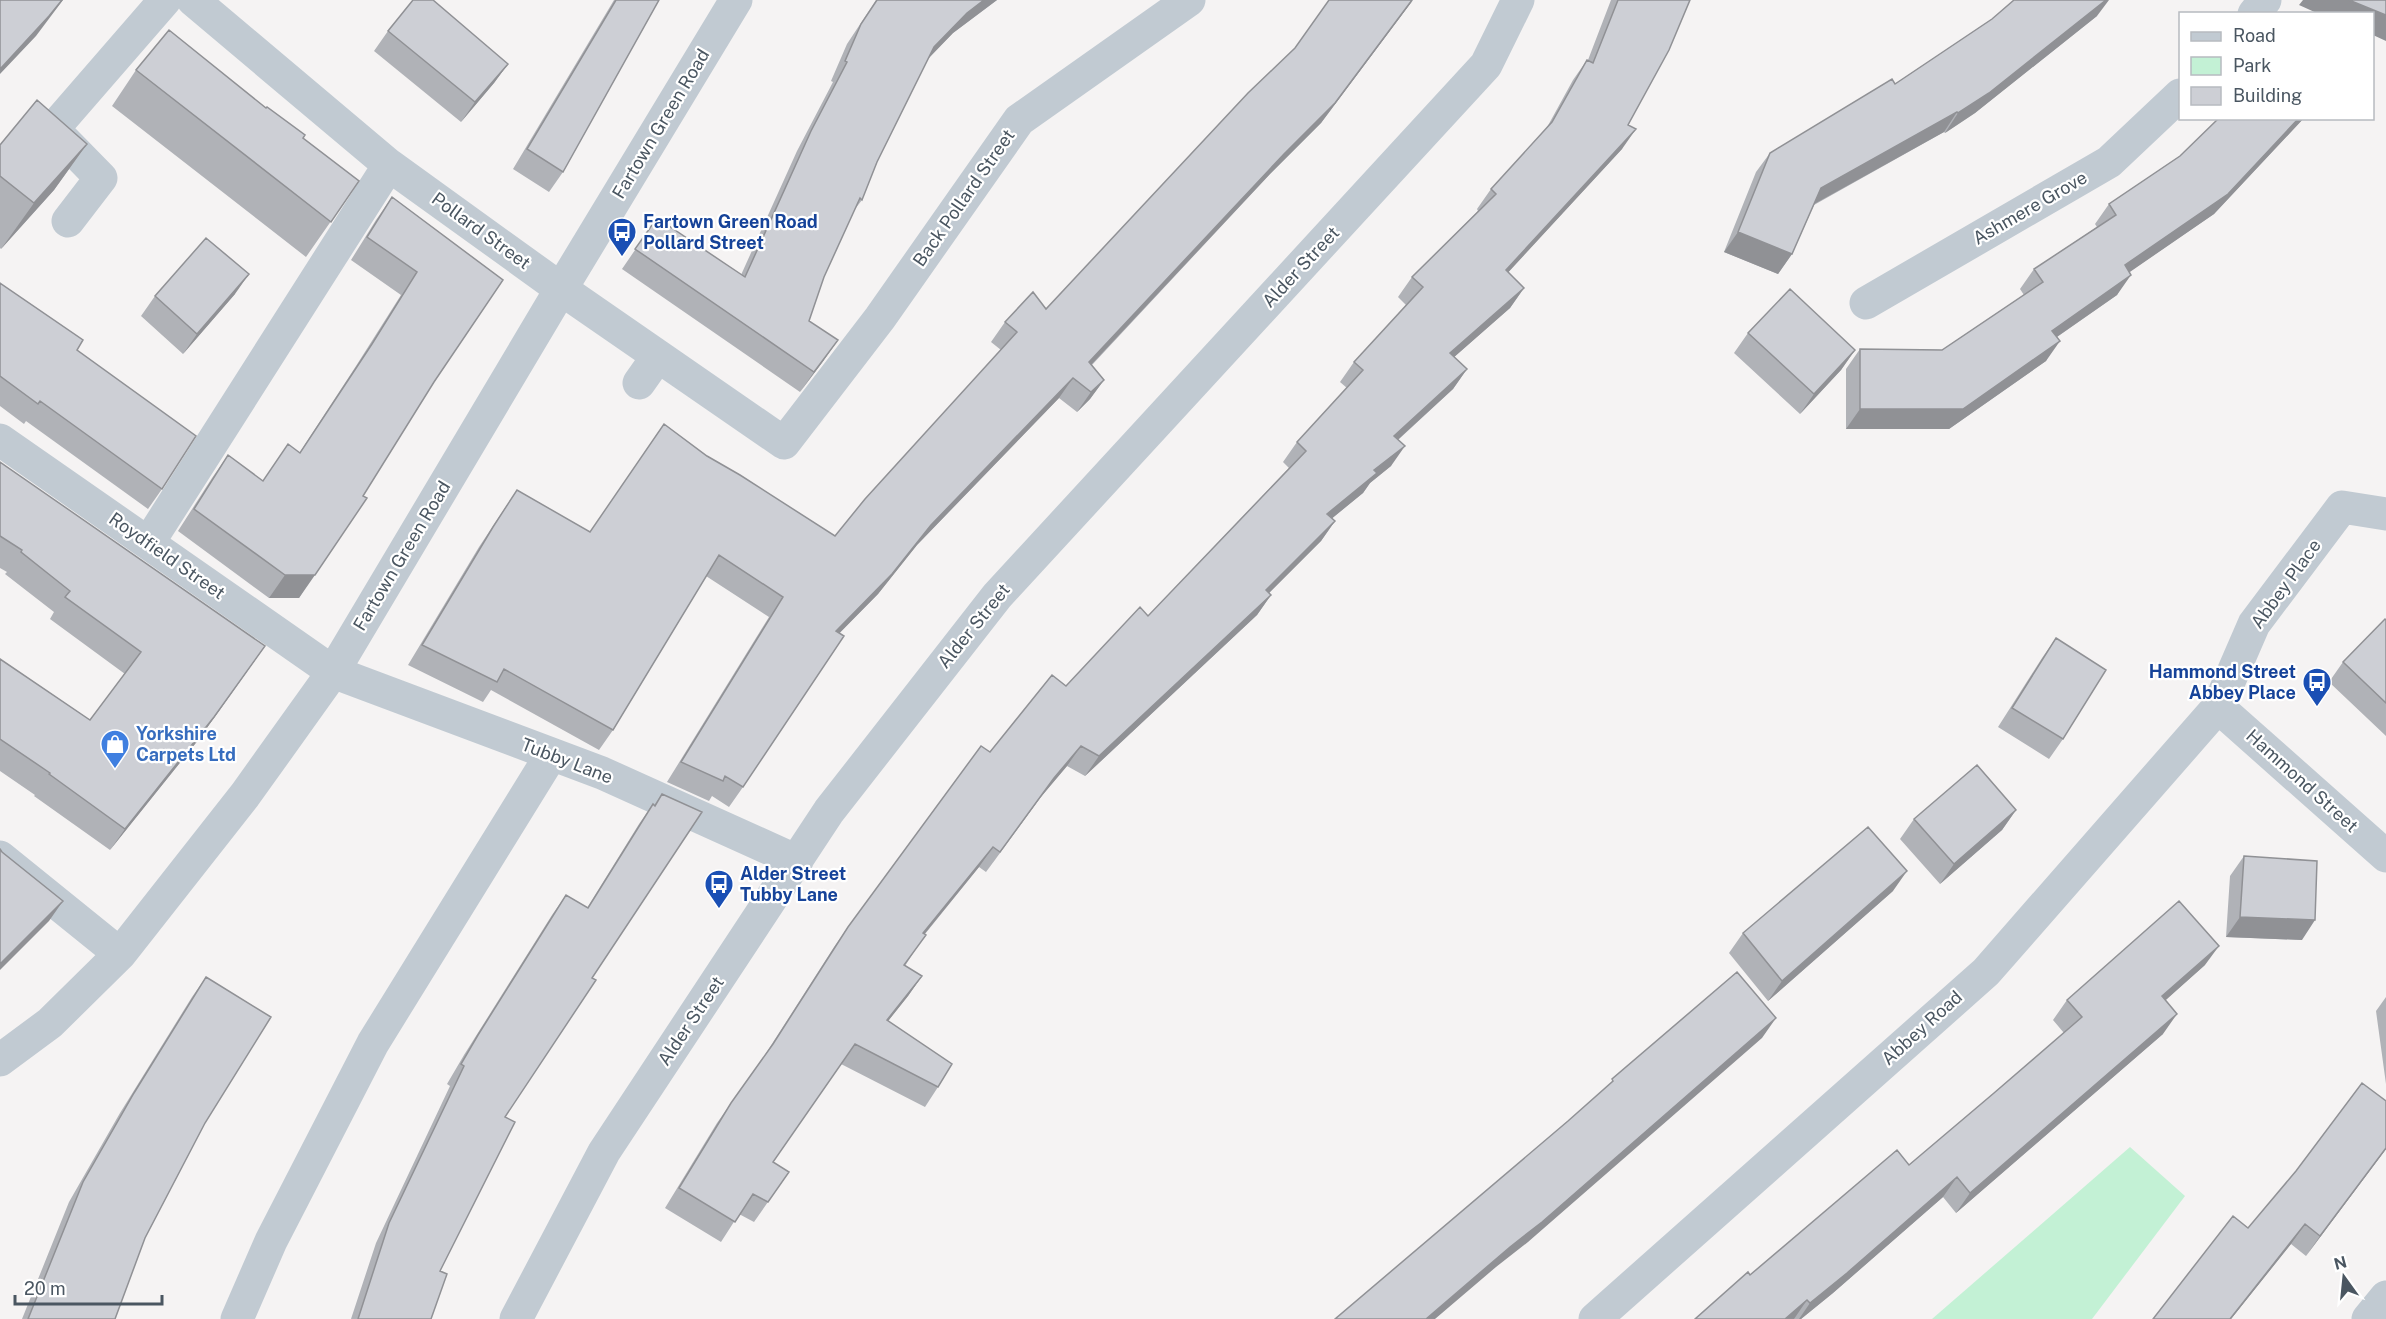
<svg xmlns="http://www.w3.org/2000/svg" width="2386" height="1319" font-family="'Public Sans',sans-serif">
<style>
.green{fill:#c3f1d5}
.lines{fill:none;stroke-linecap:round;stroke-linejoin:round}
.minor{stroke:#c1cad2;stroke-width:33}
.wall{fill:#b0b2b7}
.shaded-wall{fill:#909195}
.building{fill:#cdcfd5;stroke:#909195;stroke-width:1.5}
.labels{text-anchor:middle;stroke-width:4.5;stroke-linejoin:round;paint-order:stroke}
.street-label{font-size:18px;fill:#4a5661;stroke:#fff}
.transit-label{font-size:18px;font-weight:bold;fill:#164399;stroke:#fff;text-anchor:start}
.shop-label{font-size:18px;font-weight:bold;fill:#366cbe;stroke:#fff;text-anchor:start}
</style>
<rect width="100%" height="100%" fill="#f5f3f3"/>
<path class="green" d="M 2130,1147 L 2185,1196 L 2092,1319 L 1932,1319 Z"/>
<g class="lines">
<path class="minor" d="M 193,0 L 389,165 L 561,289 L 784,443 L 880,318 L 1019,120 L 1189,0
M 2254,14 L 2265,0
M 68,221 L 101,178 L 53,129 L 165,0
M 1866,303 L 2109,162 L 2180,95
M 639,383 L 658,356
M 0,440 L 333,672 L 602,773 L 797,861
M 149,542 L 389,165
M 2218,707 L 2386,856
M 0,857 L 120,954
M 0,1060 L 50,1023 L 120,954 L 245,795 L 333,672 L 561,289 L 736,0
M 237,1319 L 271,1241 L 373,1043 L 551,755
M 516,1319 L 604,1152 L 829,811 L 997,596 L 1486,65 L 1518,0
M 1595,1319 L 1986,972 L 2218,707 L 2254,624 L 2342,507 L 2386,514
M 2368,1319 L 2386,1297"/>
</g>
<path class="wall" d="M 614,0 L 659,0 L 563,172 L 549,192 L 513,169 Z
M 876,0 L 997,0 L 953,33 L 928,59 L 877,162 L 862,200 L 855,209 L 824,277 L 809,321 L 824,360 L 800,392 L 622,269 L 657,218 L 741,275 L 797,151 L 833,82 L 831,81 L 847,44 Z
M 1413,0 L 1321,123 L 1270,174 L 1092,365 L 1104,380 L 1090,399 L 1077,412 L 1059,398 L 917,545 L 878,594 L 839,633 L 743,787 L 729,807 L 712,796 L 709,801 L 667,782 L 769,617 L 706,576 L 613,730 L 599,750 L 491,690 L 483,702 L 408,665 L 479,547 L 517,490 L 590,532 L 707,456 L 835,536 L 1001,350 L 991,342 L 1005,322 L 1046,309 Z
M 1611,0 L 1690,0 L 1628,125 L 1622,149 L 1508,272 L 1524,288 L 1510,308 L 1454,357 L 1467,369 L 1453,389 L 1398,440 L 1391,466 L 1370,483 L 1363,493 L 1332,518 L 1335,521 L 1321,541 L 1269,593 L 1271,595 L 1257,615 L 1085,776 L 1067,766 L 1040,798 L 986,872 L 979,867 L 925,934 L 905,966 L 922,976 L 908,996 L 888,1021 L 938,1087 L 925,1107 L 841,1064 L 773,1162 L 789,1172 L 754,1222 L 739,1214 L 721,1242 L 665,1208 L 717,1123 L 761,1061 L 834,947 L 848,927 L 990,752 L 1148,616 L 1289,468 L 1283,462 L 1297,442 L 1347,388 L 1340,382 L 1354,362 L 1406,305 L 1398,297 L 1412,277 L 1478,211 L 1477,209 L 1491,189 L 1545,131 L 1573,80 L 1587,60 L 1588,60 Z
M 2097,16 L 1975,113 L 1945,133 L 1944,132 L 1814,205 L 1792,254 L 1778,274 L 1724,252 L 1756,172 L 1770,153 L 1895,84 L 1992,19 Z
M 388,31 L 508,64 L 494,83 L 461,122 L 374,51 Z
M 136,70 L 303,138 L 359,181 L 306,257 L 112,106 Z
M 2219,118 L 2304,118 L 2214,214 L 2129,272 L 2117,295 L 2057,337 L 2046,361 L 1949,429 L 1846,429 L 1846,369 L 1860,349 L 1942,350 L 2024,295 L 2020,289 L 2034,269 L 2097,227 L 2095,224 L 2109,204 L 2180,156 Z
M 87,144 L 54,190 L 1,249 L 0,248 L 0,145 Z
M 392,197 L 503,280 L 434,382 L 299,598 L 269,598 L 178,531 L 212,478 L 228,455 L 263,481 L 300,452 L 356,366 L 401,295 L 351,260 L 376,220 Z
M 0,283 L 77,350 L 162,489 L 148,509 L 26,421 L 24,424 L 0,406 Z
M 235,294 L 183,354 L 141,316 L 155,296 Z
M 1748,333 L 1855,350 L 1841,370 L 1800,414 L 1734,353 Z
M 0,462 L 265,646 L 199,739 L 110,850 L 34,796 L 35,795 L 0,771 L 0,659 L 90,720 L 125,674 L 50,619 L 54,612 L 5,574 L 7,572 L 0,568 Z
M 2386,620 L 2386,736 L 2329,682 L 2343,662 Z
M 2056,638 L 2063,739 L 2049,759 L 1998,727 L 2042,658 Z
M 662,794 L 592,978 L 505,1117 L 440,1271 L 431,1319 L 351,1319 L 376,1243 L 450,1086 L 447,1084 L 464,1055 L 552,915 L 566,895 L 587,908 L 639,824 L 653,804 L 654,805 Z
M 2016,810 L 2002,830 L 1940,884 L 1900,839 L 1914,819 Z
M 2244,856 L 2302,940 L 2226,937 L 2230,876 Z
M 1893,891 L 1768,1001 L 1729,953 L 1743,933 Z
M 2205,965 L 2165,1000 L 2163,1034 L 1956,1213 L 1943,1197 L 1833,1293 L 1801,1319 L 1695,1319 L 1750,1275 L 1909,1165 L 1994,1093 L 2064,1033 L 2053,1020 L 2067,1000 Z
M 206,977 L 205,1123 L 145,1238 L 115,1319 L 22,1319 L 69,1202 L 120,1113 L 192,997 Z
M 2386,997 L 2386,1084 L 2376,1011 Z
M 2386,1101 L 2386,1149 L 2306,1256 L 2291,1244 L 2231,1319 L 2248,1228 Z"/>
<path class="shaded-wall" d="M 62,0 L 63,0 L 36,36 L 0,74 L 0,69 Z
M 984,0 L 997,0 L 953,33 L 920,67 L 934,47 L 967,13 Z
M 1413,0 L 1321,123 L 1270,174 L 1075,382 L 1089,362 Z
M 2106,0 L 2109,0 L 2097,16 L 1975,113 L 1945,133 L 1958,113 Z
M 2303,0 L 2349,0 L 2386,15 L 2386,41 L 2373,35 L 2373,14 L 2319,14 L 2299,5 Z
M 508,64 L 494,83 L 461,122 L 475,102 Z
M 1957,112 L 1944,132 L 1807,208 L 1821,188 Z
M 2299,118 L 2304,118 L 2214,214 L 2111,285 L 2125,265 Z
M 1636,129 L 1622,149 L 1492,290 L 1506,270 Z
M 87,144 L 54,190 L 1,249 L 34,203 Z
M 1738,232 L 1792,254 L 1778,274 L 1724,252 Z
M 249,274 L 235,294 L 183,354 L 197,334 Z
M 2131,275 L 2117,295 L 2038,350 L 2052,331 Z
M 1524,288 L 1510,308 L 1436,373 L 1450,353 Z
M 838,340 L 824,360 L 800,392 L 814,372 Z
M 2060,341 L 2046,361 L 1949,429 L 1846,429 L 1860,409 Z
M 1855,350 L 1841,370 L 1800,414 L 1814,394 Z
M 1467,369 L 1453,389 L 1380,456 L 1394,436 Z
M 1073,378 L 1059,398 L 917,545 L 878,594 L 822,651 L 836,631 L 931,525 Z
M 1104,380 L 1090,399 L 1077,412 L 1091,392 Z
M 1405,446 L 1391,466 L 1370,483 L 1363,493 L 1313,534 L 1327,514 L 1374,470 Z
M 1335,521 L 1321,541 L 1252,610 L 1266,590 Z
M 285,575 L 315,575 L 299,598 L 269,598 Z
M 1271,595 L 1257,615 L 1085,776 L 1099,756 Z
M 265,646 L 199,739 L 110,850 L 125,829 Z
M 1081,746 L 1067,766 L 1040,798 L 986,872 L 1054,778 Z
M 2016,810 L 2002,830 L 1940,884 L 1954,864 Z
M 993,847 L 979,867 L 909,953 L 923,933 Z
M 1907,871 L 1893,891 L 1768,1001 L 1782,981 Z
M 63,901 L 49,921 L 0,970 L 0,964 Z
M 2240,917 L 2315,920 L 2302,940 L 2226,937 Z
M 2219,946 L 2205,965 L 2148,1016 L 2162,996 Z
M 922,976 L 908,996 L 873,1040 L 887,1020 Z
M 2177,1014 L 2163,1034 L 1956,1213 L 1970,1193 Z
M 1776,1018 L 1762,1038 L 1528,1242 L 1496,1267 L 1435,1319 L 1426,1319 Z
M 2386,1148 L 2386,1149 L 2306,1256 L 2320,1236 Z
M 1957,1177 L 1943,1197 L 1833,1293 L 1801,1319 L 1799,1319 L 1810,1303 Z
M 2305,1224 L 2291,1244 L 2231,1319 L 2230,1319 Z
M 1807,1300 L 1794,1319 L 1785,1319 Z"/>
<path class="building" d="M 0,0 L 62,0 L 49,16 L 0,69 Z
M 413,0 L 433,0 L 508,64 L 475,102 L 388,31 Z
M 616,0 L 659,0 L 563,172 L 527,149 Z
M 877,0 L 984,0 L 967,13 L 934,47 L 877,162 L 862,200 L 860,198 L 824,277 L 809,321 L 838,340 L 814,372 L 635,249 L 657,218 L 745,277 L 811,131 L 847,62 L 845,61 L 861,24 Z
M 1329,0 L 1412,0 L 1335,103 L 1284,154 L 1089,362 L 1104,380 L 1091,392 L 1073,378 L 931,525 L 892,574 L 836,631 L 844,636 L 743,787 L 725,776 L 723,781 L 681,762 L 783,597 L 719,555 L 613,730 L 504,669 L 497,682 L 422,645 L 493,527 L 517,490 L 590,532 L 664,424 L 707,456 L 740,475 L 835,536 L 865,499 L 1017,332 L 1005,322 L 1033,292 L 1046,309 L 1248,93 L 1295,48 Z
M 1618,0 L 1690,0 L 1669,50 L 1628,125 L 1636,129 L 1506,270 L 1524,288 L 1450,353 L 1467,369 L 1394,436 L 1405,446 L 1374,470 L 1377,473 L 1327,514 L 1335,521 L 1266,590 L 1271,595 L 1099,756 L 1081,746 L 1054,778 L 1000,852 L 993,847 L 923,933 L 926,935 L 904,965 L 922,976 L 887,1020 L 952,1064 L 938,1087 L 855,1044 L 773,1162 L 789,1172 L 768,1202 L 753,1194 L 735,1222 L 679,1188 L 731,1103 L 773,1044 L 848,927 L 981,746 L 990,752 L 1052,675 L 1066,686 L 1140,607 L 1148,616 L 1306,451 L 1297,442 L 1363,370 L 1354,362 L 1423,287 L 1412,277 L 1496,194 L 1491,189 L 1552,122 L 1587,60 L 1593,63 Z
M 2014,0 L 2106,0 L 1989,93 L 1958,113 L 1957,112 L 1821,188 L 1792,254 L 1738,232 L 1770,153 L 1892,79 L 1895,84 L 1992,19 Z
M 2349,0 L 2386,0 L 2386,15 Z
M 169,30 L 266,108 L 267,107 L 305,135 L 303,138 L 359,181 L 331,222 L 136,70 Z
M 37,100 L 87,144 L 34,203 L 0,176 L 0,145 Z
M 2219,118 L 2299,118 L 2228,194 L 2125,265 L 2131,275 L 2052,331 L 2060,341 L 1963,409 L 1860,409 L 1860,349 L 1942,350 L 2043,282 L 2034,269 L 2116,215 L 2109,204 L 2180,156 Z
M 392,197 L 503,280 L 434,382 L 363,496 L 367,498 L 315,575 L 285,575 L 194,509 L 228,455 L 263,481 L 288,444 L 300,453 L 372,344 L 417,272 L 367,237 Z
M 206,238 L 249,274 L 197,334 L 155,296 Z
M 0,283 L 83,340 L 77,350 L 196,436 L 162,489 L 40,401 L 38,404 L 0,376 Z
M 1790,289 L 1855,350 L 1814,394 L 1748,333 Z
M 0,462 L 265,646 L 214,717 L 125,829 L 49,774 L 50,773 L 0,739 L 0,659 L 90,720 L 141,652 L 65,597 L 70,591 L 21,552 L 22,550 L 0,536 Z
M 2385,619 L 2386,620 L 2386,703 L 2343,662 Z
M 2056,638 L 2106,670 L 2063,739 L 2012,708 Z
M 1977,765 L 2016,810 L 1954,864 L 1914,819 Z
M 662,794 L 702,812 L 592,978 L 596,980 L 505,1117 L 515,1122 L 440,1271 L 447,1274 L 431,1319 L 358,1319 L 389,1223 L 464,1066 L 461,1064 L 478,1035 L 566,895 L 588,908 L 653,804 L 655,806 Z
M 1868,827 L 1907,871 L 1782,981 L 1743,933 Z
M 0,849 L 2,852 L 63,901 L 0,964 Z
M 2244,856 L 2317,861 L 2315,920 L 2240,917 Z
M 2179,901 L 2219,946 L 2162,996 L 2177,1014 L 1970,1193 L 1957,1177 L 1847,1273 L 1810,1303 L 1807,1300 L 1785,1319 L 1695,1319 L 1748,1272 L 1750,1275 L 1897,1150 L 1909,1165 L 1994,1093 L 2082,1017 L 2067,1000 Z
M 1737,972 L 1776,1018 L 1542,1222 L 1510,1247 L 1426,1319 L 1335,1319 L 1568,1121 L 1613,1081 L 1612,1079 Z
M 206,977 L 271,1017 L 205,1123 L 145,1238 L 115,1319 L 28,1319 L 83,1182 L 134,1093 Z
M 2362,1083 L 2386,1101 L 2386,1148 L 2320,1236 L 2305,1224 L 2230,1319 L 2153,1319 L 2233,1216 L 2248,1228 L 2296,1171 Z"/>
<defs>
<g id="bus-pin" transform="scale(1.5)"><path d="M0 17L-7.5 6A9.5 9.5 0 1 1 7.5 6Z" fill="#1a4fb4" stroke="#fff"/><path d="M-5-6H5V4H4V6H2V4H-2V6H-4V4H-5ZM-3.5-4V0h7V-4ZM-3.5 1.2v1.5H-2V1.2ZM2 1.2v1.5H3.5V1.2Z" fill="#fff"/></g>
<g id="shop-pin" transform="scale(1.5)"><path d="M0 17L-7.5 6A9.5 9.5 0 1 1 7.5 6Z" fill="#3f7fe0" stroke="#fff"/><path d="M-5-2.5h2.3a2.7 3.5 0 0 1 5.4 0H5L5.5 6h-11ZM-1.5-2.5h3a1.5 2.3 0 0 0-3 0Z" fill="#fff"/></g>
</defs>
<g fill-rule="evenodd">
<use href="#bus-pin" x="622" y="232"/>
<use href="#bus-pin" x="2317" y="682"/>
<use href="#shop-pin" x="115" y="744"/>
<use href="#bus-pin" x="719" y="884"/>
</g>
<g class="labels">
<g class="street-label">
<text transform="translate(661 124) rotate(-59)" y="6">Fartown Green Road</text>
<text transform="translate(964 198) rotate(-55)" y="6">Back Pollard Street</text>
<text transform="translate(2030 208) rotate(-30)" y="6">Ashmere Grove</text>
<text transform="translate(481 231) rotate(36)" y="6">Pollard Street</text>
<text transform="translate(1301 267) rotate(-47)" y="6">Alder Street</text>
<text transform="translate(167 556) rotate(35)" y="6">Roydfield Street</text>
<text transform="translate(402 556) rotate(-59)" y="6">Fartown Green Road</text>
<text transform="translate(2286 584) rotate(-54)" y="6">Abbey Place</text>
<text transform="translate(974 626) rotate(-51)" y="6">Alder Street</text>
<text transform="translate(567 761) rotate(21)" y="6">Tubby Lane</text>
<text transform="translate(2302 781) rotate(42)" y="6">Hammond Street</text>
<text transform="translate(691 1021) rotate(-56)" y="6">Alder Street</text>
<text transform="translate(1922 1028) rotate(-42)" y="6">Abbey Road</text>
</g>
<g class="transit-label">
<text x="643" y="228">Fartown Green Road<tspan x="643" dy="21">Pollard Street</tspan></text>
<text x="2296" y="678" text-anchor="end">Hammond Street<tspan x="2296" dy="21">Abbey Place</tspan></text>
<text x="740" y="880">Alder Street<tspan x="740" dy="21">Tubby Lane</tspan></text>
</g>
<g class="shop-label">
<text x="136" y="740">Yorkshire<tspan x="136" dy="21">Carpets Ltd</tspan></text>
</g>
</g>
<rect x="2179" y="12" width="195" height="108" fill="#ffffff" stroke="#b7bbc0" stroke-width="1.5"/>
<rect x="2191" y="32" width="30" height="9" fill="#c1cad2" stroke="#b7bbc0" stroke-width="1.5"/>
<text x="2233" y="42" font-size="18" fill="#4a5661">Road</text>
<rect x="2191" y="57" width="30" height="18" fill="#c3f1d5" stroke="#b7bbc0" stroke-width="1.5"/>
<text x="2233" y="72" font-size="18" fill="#4a5661">Park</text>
<rect x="2191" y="87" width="30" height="18" fill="#cdcfd5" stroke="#b7bbc0" stroke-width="1.5"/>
<text x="2233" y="102" font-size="18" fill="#4a5661">Building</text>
<g transform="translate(2344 1277) rotate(345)" stroke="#ffffff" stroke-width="4.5" paint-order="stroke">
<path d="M0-4.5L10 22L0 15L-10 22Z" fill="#4a5661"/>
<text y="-9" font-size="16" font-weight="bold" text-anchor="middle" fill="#4a5661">N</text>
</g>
<path d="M15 1295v9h147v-9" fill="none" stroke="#4a5661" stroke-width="3"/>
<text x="24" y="1295" font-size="18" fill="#4a5661" stroke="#ffffff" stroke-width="4.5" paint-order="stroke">20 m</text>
</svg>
